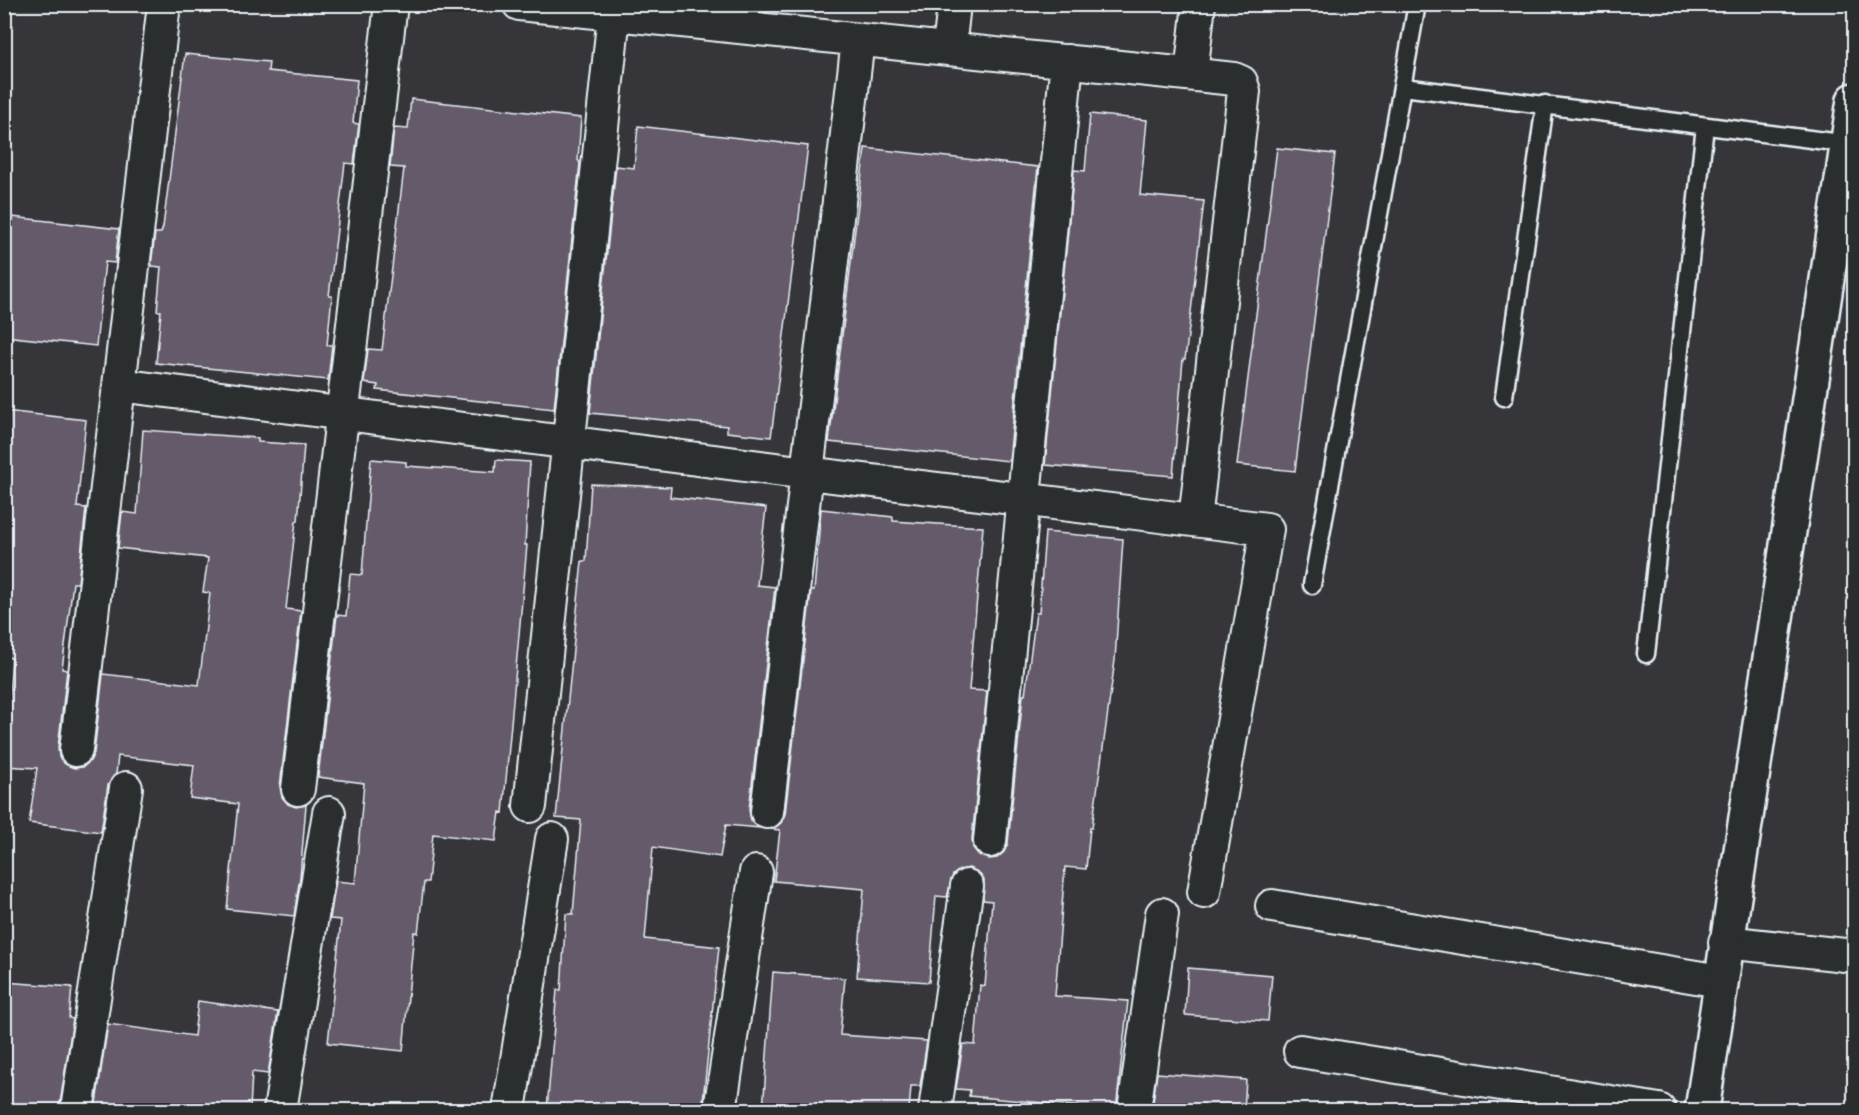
<svg xmlns="http://www.w3.org/2000/svg" width="1859" height="1115" font-family="Dekko,sans-serif">
<style>
.building{fill:#655a69;stroke:#e8f1f8;stroke-width:1.5}
.lines{fill:none;stroke-linecap:round;stroke-linejoin:round}
.lane-casing{stroke:#e8f1f8;stroke-width:21}
.street-casing{stroke:#e8f1f8;stroke-width:36}
.secondary-casing{stroke:#e8f1f8;stroke-width:38}
.lane{stroke:#2a2d2e;stroke-width:16}
.street{stroke:#2a2d2e;stroke-width:32}
.secondary{stroke:#2a2d2e;stroke-width:33}
</style>
<rect width="100%" height="100%" fill="#36363a"/>
<filter id="ink" filterUnits="userSpaceOnUse"><feTurbulence type="fractalNoise" baseFrequency=".0167" numOctaves="2"/><feDisplacementMap in="SourceGraphic" scale="12" xChannelSelector="R" yChannelSelector="G"/><feConvolveMatrix kernelMatrix="1 2 1 2 8 2 1 2 1" color-interpolation-filters="sRGB"/></filter>
<g filter="url(#ink)">
<path class="building" d="M 185,54 L 269,62 L 268,71 L 357,80 L 353,123 L 359,124 L 354,164 L 345,163 L 329,296 L 332,296 L 327,345 L 332,345 L 328,380 L 156,363 L 161,311 L 157,311 L 161,267 L 151,266 L 155,233 L 161,233 L 163,227 Z
M 411,99 L 581,118 L 578,160 L 580,163 L 554,409 L 377,390 L 378,385 L 364,383 L 368,349 L 382,350 L 404,168 L 390,167 L 394,128 L 408,129 Z
M 1090,114 L 1147,120 L 1140,195 L 1204,201 L 1190,320 L 1185,359 L 1183,359 L 1173,476 L 1045,465 L 1074,170 L 1085,171 Z
M 638,126 L 808,146 L 771,437 L 727,432 L 727,426 L 590,413 L 616,166 L 634,168 Z
M 865,148 L 1038,167 L 1009,461 L 829,442 Z
M 1277,148 L 1335,154 L 1295,471 L 1237,465 Z
M 12,217 L 119,229 L 115,263 L 105,262 L 96,346 L 4,336 L 4,258 L 8,259 Z
M 4,411 L 86,420 L 77,507 L 86,508 L 78,583 L 73,583 L 62,669 L 67,670 L 58,748 L 59,757 L 65,764 L 74,768 L 83,767 L 90,761 L 94,753 L 103,674 L 199,685 L 210,593 L 203,592 L 208,558 L 118,548 L 122,512 L 137,514 L 143,430 L 258,438 L 258,442 L 304,445 L 298,521 L 296,521 L 286,609 L 301,611 L 280,787 L 282,797 L 288,804 L 296,807 L 306,805 L 300,877 L 294,916 L 227,909 L 238,804 L 190,798 L 194,765 L 118,756 L 116,774 L 108,785 L 101,832 L 29,823 L 37,768 L 4,766 L 12,658 L 4,657 Z
M 371,459 L 406,462 L 406,466 L 495,472 L 496,460 L 530,462 L 525,545 L 527,545 L 503,813 L 500,812 L 496,841 L 433,834 L 428,882 L 424,882 L 418,933 L 414,932 L 403,1051 L 328,1043 L 341,920 L 330,919 L 336,881 L 355,883 L 364,783 L 318,777 L 337,615 L 346,616 L 350,574 L 362,575 Z
M 591,484 L 671,487 L 670,497 L 766,508 L 757,585 L 775,587 L 749,810 L 751,820 L 761,828 L 726,825 L 720,857 L 653,847 L 645,939 L 719,947 L 702,1110 L 547,1110 L 557,990 L 561,990 L 566,914 L 573,914 L 581,820 L 556,818 L 582,561 L 586,561 Z
M 821,509 L 893,517 L 893,521 L 983,527 L 969,690 L 987,691 L 972,839 L 973,848 L 979,855 L 989,859 L 997,858 L 1004,852 L 1008,843 L 1023,695 L 1025,695 L 1036,613 L 1039,613 L 1045,532 L 1123,539 L 1115,660 L 1092,828 L 1090,828 L 1086,869 L 1065,867 L 1055,996 L 1128,1001 L 1116,1110 L 969,1096 L 970,1090 L 956,1089 L 963,1044 L 975,1045 L 980,985 L 985,986 L 992,901 L 983,900 L 984,880 L 978,872 L 969,868 L 960,870 L 953,875 L 947,897 L 936,896 L 929,982 L 857,977 L 864,889 L 774,881 L 780,830 L 770,829 L 781,823 L 785,814 L 811,591 L 814,591 Z
M 1188,968 L 1272,975 L 1268,1021 L 1185,1015 Z
M 773,972 L 845,978 L 840,1035 L 927,1041 L 920,1086 L 911,1086 L 909,1110 L 763,1110 Z
M 4,982 L 72,987 L 69,1018 L 73,1019 L 59,1110 L 4,1110 Z
M 198,1001 L 278,1012 L 268,1074 L 252,1072 L 250,1110 L 95,1110 L 108,1024 L 194,1036 Z
M 1157,1073 L 1246,1080 L 1244,1110 L 1152,1110 Z"/>
<g class="lines">
<g class="lane-casing">
<path id="lane" d="M 1403,87 L 1849,144
M 1504,397 L 1545,104
M 1312,585 L 1417,4
M 1646,654 L 1705,126"/>
</g>
<g class="street-casing">
<path id="street" d="M 519,4 L 1234,79 L 1241,82 L 1244,91 L 1195,520
M 949,49 L 954,4
M 1191,74 L 1199,4
M 119,385 L 807,473 L 1267,529 L 1204,892
M 76,750 L 164,4
M 298,789 L 391,4
M 530,806 L 614,14
M 767,812 L 858,40
M 990,841 L 1067,61
M 1272,906 L 1720,981
M 1725,942 L 1854,956
M 1300,1051 L 1659,1110
M 77,1110 L 126,788
M 280,1110 L 329,813
M 509,1110 L 552,839
M 720,1110 L 756,872
M 935,1110 L 967,886
M 1134,1110 L 1162,914"/>
</g>
<g class="secondary-casing">
<path id="secondary" d="M 1702,1110 L 1854,100"/>
</g>
<use href="#lane" class="lane"/>
<use href="#street" class="street"/>
<use href="#secondary" class="secondary"/>
</g>
</g>
<rect width="1859" height="1115" fill="none" stroke="#2a2d2e" stroke-width="24"/>
<rect x="12" y="12" width="1835" height="1091" fill="none" stroke="#e8f1f8" stroke-width="2" filter="url(#ink)"/>
</svg>
